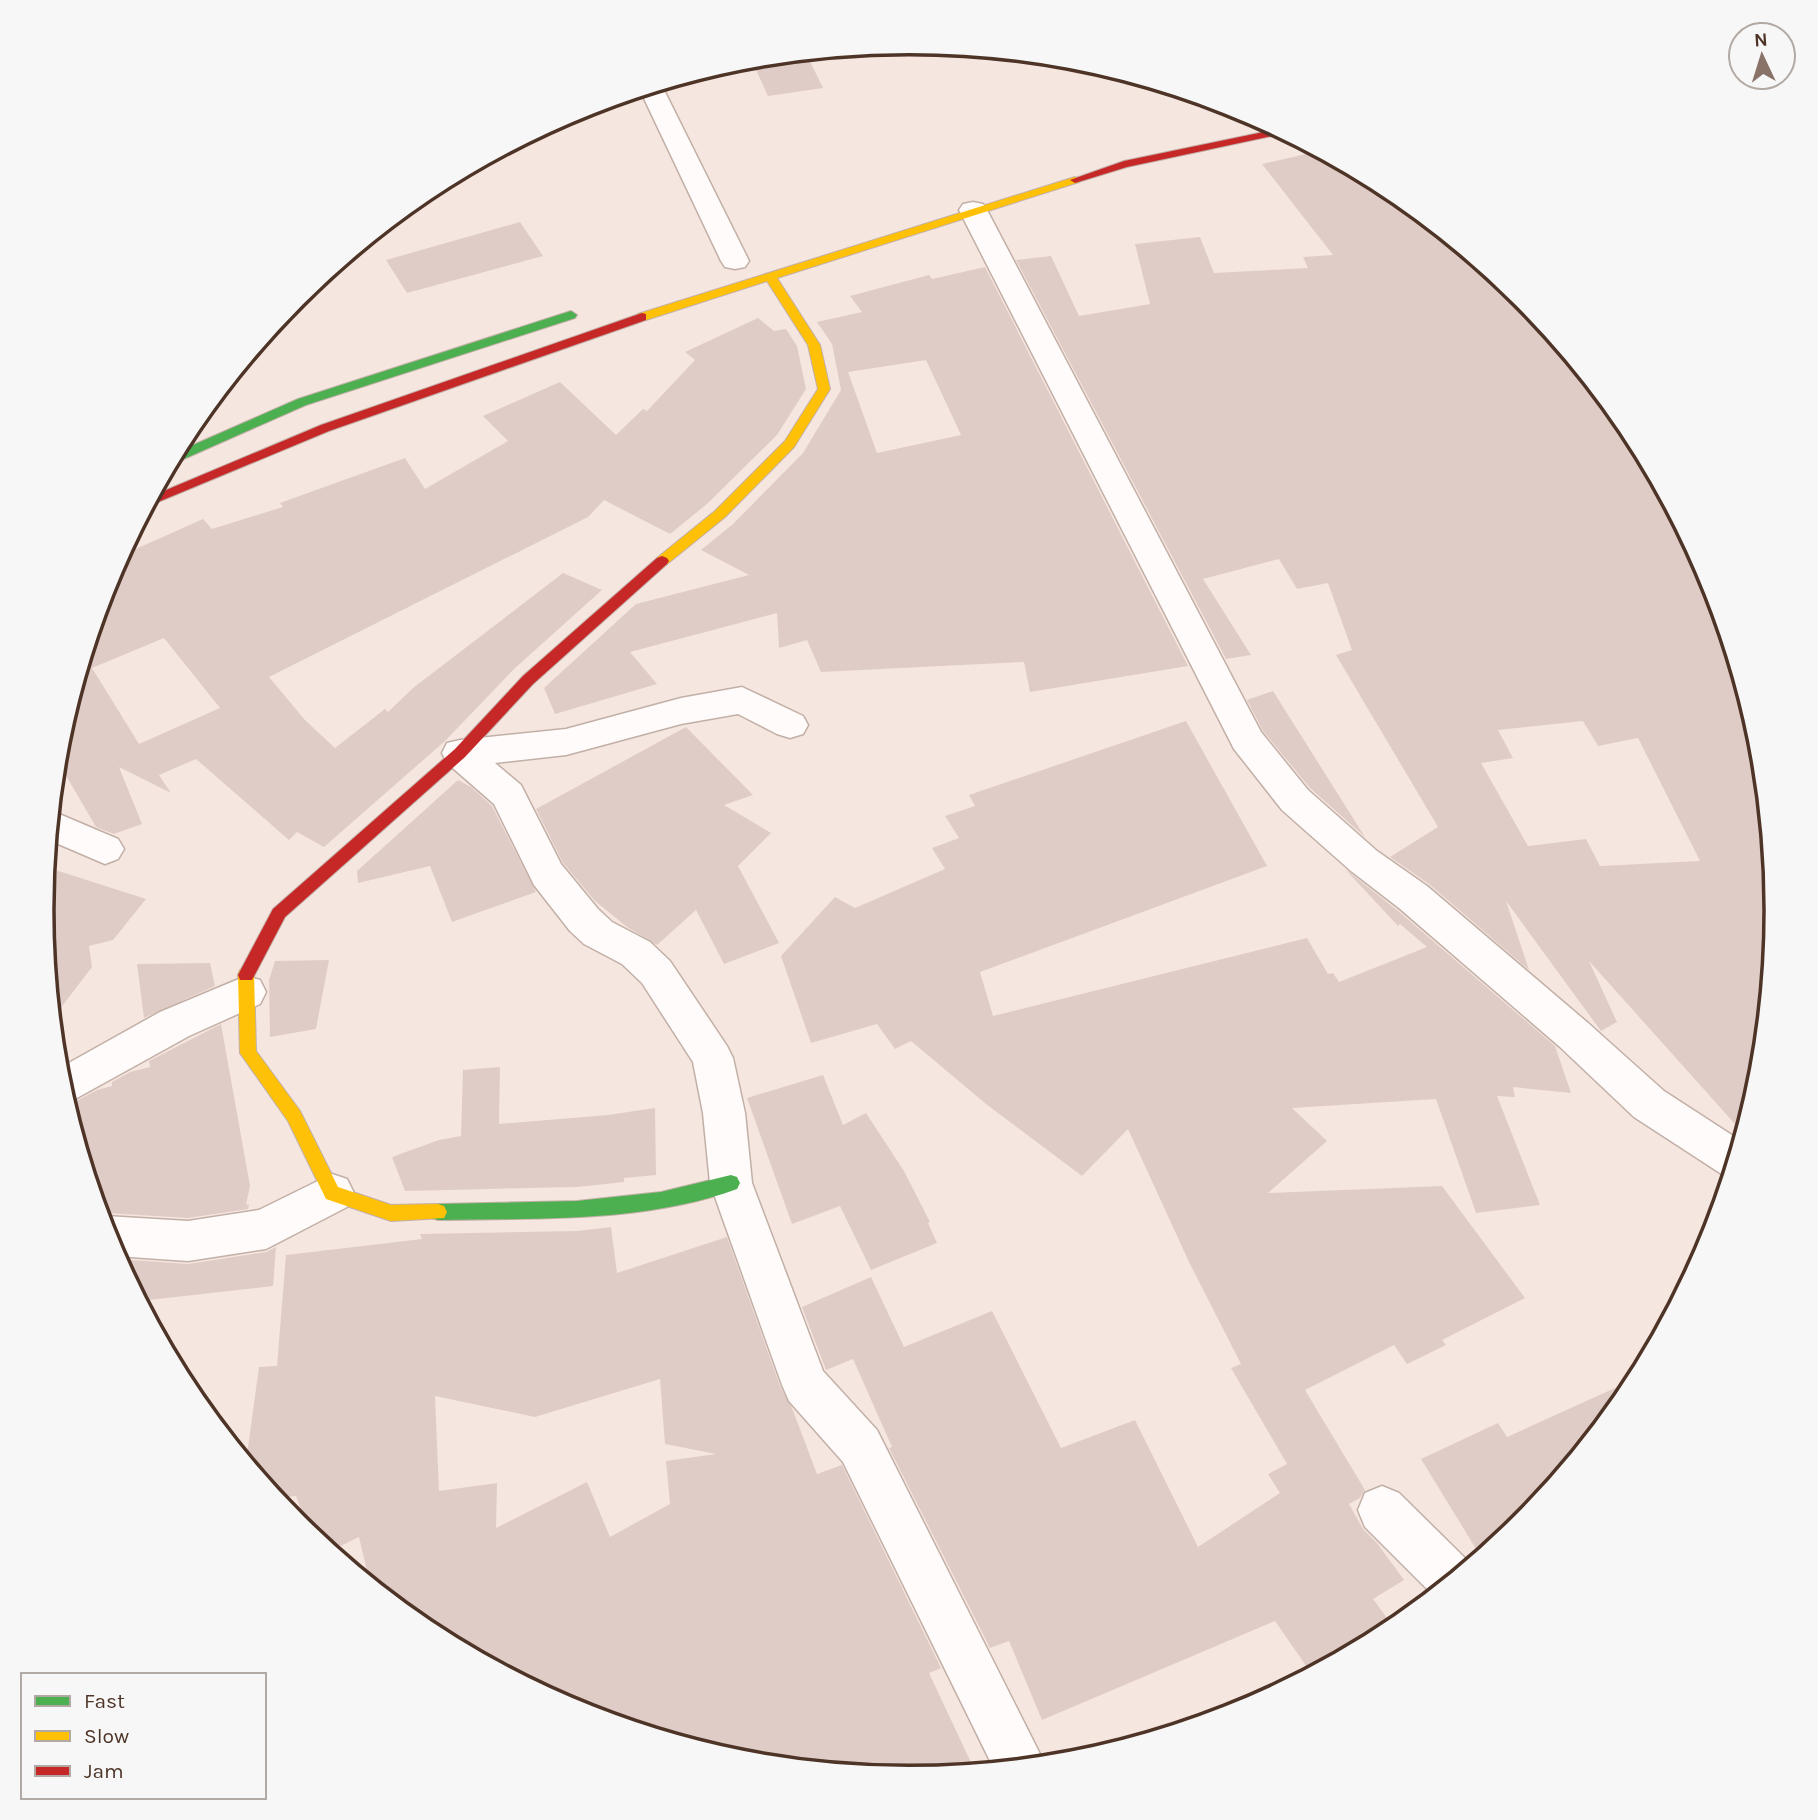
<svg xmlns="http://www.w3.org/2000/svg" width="1818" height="1820" font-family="Karla,sans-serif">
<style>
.building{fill:#e0ccc7;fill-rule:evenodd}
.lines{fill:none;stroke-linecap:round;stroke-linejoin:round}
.street-casing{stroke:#c2b0a7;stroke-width:3}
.fast-casing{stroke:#c2b0a7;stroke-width:2}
.slow-casing{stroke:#c2b0a7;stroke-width:2}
.jam-casing{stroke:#c2b0a7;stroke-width:2}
.street{fill:#fefbfa;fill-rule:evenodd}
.fast{fill:#4caf50;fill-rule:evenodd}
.slow{fill:#ffc107;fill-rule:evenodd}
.jam{fill:#c62828;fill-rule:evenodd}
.rim{fill:none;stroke:#4e3427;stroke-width:3.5}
</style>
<rect width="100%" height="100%" fill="#f6e6e0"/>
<path class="building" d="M 806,53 L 823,88 L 768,96 L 751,59 Z
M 1319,151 L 1391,189 L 1522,297 L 1598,389 L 1671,505 L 1710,579 L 1759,741 L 1776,912 L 1759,1080 L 1743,1133 L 1589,961 L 1617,1022 L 1601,1031 L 1506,901 L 1529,970 L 1429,884 L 1390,857 L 1438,827 L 1336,655 L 1352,650 L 1328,583 L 1297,589 L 1279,559 L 1203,579 L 1251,655 L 1226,659 L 1016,260 L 1051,256 L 1079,316 L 1150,304 L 1135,244 L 1200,237 L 1214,273 L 1308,268 L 1303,257 L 1333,255 L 1262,164 ZM 1583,721 L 1598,746 L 1638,738 L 1700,861 L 1600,866 L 1586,839 L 1528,846 L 1481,763 L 1513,758 L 1498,730 Z
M 520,222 L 543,256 L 407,293 L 386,260 Z
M 985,267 L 1188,666 L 1030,692 L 1024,662 L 821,672 L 807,640 L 779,648 L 777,613 L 630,652 L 657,684 L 555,714 L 544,688 L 636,604 L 749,575 L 701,550 L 733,524 L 803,453 L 841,390 L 832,344 L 817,322 L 862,312 L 850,296 L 929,275 L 932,279 ZM 926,360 L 961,435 L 877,453 L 848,372 Z
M 758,318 L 774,331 L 786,329 L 797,346 L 806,389 L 777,435 L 707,504 L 670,534 L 604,500 L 588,517 L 269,677 L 305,720 L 335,748 L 385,709 L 388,712 L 413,688 L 563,573 L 602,590 L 514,669 L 445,741 L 324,847 L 297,832 L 289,840 L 196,759 L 159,775 L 171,793 L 119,767 L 142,824 L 114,834 L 96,827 L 57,760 L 59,740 L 108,578 L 120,556 L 203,519 L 212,529 L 283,507 L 280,503 L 405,458 L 425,489 L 508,441 L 483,416 L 560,382 L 616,435 L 643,409 L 647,411 L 695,360 L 685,352 ZM 164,638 L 220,708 L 139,744 L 92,668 Z
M 1273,691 L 1365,837 L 1310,788 L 1263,731 L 1247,700 Z
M 1186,721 L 1267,866 L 980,972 L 993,1016 L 1307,938 L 1328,974 L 1333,973 L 1339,982 L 1427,947 L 1400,924 L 1398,926 L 1345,869 L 1397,910 L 1555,1046 L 1571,1093 L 1513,1087 L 1515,1097 L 1497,1096 L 1540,1205 L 1476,1213 L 1436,1099 L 1292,1108 L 1327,1141 L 1268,1193 L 1442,1186 L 1525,1298 L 1442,1340 L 1446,1345 L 1407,1364 L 1394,1345 L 1305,1390 L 1365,1490 L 1360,1498 L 1349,1504 L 1363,1529 L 1377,1543 L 1404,1580 L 1373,1599 L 1390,1622 L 1311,1673 L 1275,1621 L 1042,1720 L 1009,1641 L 990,1648 L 889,1448 L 892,1447 L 853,1359 L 826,1370 L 802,1307 L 871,1277 L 904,1347 L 992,1311 L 1061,1448 L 1135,1420 L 1198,1547 L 1280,1493 L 1268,1474 L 1287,1464 L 1231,1368 L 1241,1364 L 1189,1262 L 1128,1129 L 1082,1176 L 986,1104 L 911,1041 L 895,1049 L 877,1024 L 811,1043 L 781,956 L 835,897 L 855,908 L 945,869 L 932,848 L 959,838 L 945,816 L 975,806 L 969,795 Z
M 686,727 L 753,795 L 724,805 L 771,833 L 738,866 L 779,943 L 724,964 L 696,910 L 657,945 L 627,927 L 595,901 L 563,863 L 536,809 Z
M 458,780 L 471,787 L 492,806 L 536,892 L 452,922 L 430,866 L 358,883 L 357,871 Z
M 46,867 L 146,899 L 113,940 L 89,946 L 92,967 L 53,1018 L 42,910 Z
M 329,960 L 316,1029 L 270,1037 L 269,980 L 275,961 Z
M 210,963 L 215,986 L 144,1018 L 137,964 Z
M 221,1024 L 250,1186 L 246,1205 L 249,1204 L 248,1209 L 188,1218 L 106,1213 L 100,1216 L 67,1106 L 97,1090 L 112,1086 L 112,1082 L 130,1072 L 150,1067 L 149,1061 Z
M 500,1067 L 499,1124 L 608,1115 L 655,1108 L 656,1175 L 624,1178 L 624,1182 L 577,1187 L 405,1191 L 392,1157 L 439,1140 L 461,1136 L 463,1070 Z
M 823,1075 L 843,1125 L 866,1113 L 904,1171 L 930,1222 L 928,1223 L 937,1243 L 871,1270 L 840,1206 L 792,1224 L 747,1098 Z
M 611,1227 L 617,1273 L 727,1237 L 780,1386 L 792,1408 L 817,1474 L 842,1465 L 941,1668 L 929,1673 L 975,1771 L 909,1777 L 739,1760 L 577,1711 L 427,1631 L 370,1584 L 359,1537 L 330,1551 L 310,1534 L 296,1496 L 275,1498 L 246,1462 L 259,1367 L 277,1366 L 286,1255 L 422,1239 L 420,1234 L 577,1231 ZM 660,1379 L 665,1444 L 716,1454 L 666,1461 L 670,1504 L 610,1537 L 587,1482 L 496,1528 L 497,1483 L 439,1491 L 435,1396 L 535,1417 Z
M 276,1247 L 273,1286 L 140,1301 L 117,1259 L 188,1264 L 266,1252 Z
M 1637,1378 L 1630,1392 L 1522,1523 L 1481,1557 L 1421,1459 L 1498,1423 L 1507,1437 Z"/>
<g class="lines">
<g class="street-casing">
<path id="street" d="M 661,84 L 749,261 L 745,267 L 735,269 L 725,267 L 721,261 L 640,90 Z
M 973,202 L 983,204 L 987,210 L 1261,732 L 1308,790 L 1377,851 L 1427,886 L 1588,1023 L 1664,1091 L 1741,1141 L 1730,1177 L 1720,1173 L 1634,1117 L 1560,1047 L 1399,908 L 1351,871 L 1282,810 L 1234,749 L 959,210 L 963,204 Z
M 742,687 L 803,716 L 808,725 L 803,734 L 790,738 L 777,734 L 738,714 L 681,724 L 566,755 L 495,763 L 521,785 L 561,864 L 598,909 L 612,922 L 650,942 L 670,961 L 727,1046 L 733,1058 L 745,1113 L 752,1183 L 823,1371 L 877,1430 L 1045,1764 L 994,1769 L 843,1462 L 789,1401 L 782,1385 L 710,1183 L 703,1113 L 693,1062 L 642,983 L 622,964 L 584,944 L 570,931 L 534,885 L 494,804 L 447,763 L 442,753 L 447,743 L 460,740 L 566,729 L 681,698 Z
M 52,811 L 118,839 L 124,849 L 118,859 L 105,864 L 49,840 Z
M 246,976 L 260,980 L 266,992 L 260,1004 L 189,1036 L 66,1104 L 58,1069 L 160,1012 Z
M 332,1174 L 347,1179 L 354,1193 L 347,1207 L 266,1249 L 188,1261 L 116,1256 L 101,1218 L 106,1216 L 188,1221 L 259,1210 Z
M 1382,1486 L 1399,1493 L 1470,1563 L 1471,1565 L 1434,1596 L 1365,1527 L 1358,1510 L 1365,1493 Z"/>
</g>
<g class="fast-casing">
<path id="fast" d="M 571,311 L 577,315 L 575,318 L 306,405 L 177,462 L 170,463 L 175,453 L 298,399 Z
M 731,1175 L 737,1177 L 740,1183 L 737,1189 C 643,1223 537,1218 438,1220 L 432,1218 L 429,1212 L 432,1206 L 438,1204 L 577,1201 L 661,1192 Z"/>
</g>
<g class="slow-casing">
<path id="slow" d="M 1075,177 L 1080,180 L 1079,182 L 777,278 L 820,345 L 830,389 L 794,447 L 725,517 L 667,564 L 657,564 L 655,561 L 657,558 L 715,511 L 785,441 L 818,389 L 808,345 L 767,281 L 646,320 L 638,320 L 638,314 Z
M 246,968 L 252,970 L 254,975 L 256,1051 L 300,1111 L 338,1187 L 391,1205 L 438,1204 L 444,1206 L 447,1212 L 444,1218 L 391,1221 L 326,1199 L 288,1121 L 240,1053 L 238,975 L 240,970 Z"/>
</g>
<g class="jam-casing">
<path id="jam" d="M 1278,129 L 1286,133 L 1127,167 L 1075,183 L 1070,180 L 1124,161 Z
M 642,313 L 646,314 L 646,320 L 329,431 L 146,507 L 152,496 L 321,425 Z
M 662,556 L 667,558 L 669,561 L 667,564 L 533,684 L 465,757 L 285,917 L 252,980 L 240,980 L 238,975 L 273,909 L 455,749 L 523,676 L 657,558 Z"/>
</g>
<use href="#street" class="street"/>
<use href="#fast" class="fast"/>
<use href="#slow" class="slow"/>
<use href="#jam" class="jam"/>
</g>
<path d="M0 0H1818V1820H0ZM54 910a855 855 0 1 1 1710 0a855 855 0 1 1-1710 0Z" fill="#f7f7f7" fill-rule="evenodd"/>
<path class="rim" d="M54 910a855 855 0 1 1 1710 0a855 855 0 1 1-1710 0Z"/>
<rect x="21" y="1673" width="245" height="126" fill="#f7f7f7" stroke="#b3a9a4" stroke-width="2"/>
<rect x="35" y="1696" width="35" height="10" fill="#4caf50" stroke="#b3a9a4" stroke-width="2"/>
<text x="84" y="1708" font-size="21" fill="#4e3427">Fast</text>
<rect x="35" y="1731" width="35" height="10" fill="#ffc107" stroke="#b3a9a4" stroke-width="2"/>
<text x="84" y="1743" font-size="21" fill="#4e3427">Slow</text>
<rect x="35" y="1766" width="35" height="10" fill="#c62828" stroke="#b3a9a4" stroke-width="2"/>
<text x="84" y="1778" font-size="21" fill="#4e3427">Jam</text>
<g transform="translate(1762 56) rotate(356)"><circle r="33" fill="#f7f7f7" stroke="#b3a9a4" stroke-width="2"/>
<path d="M0-5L12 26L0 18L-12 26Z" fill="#897268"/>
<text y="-10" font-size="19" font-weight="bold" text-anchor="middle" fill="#4e3427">N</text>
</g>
</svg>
